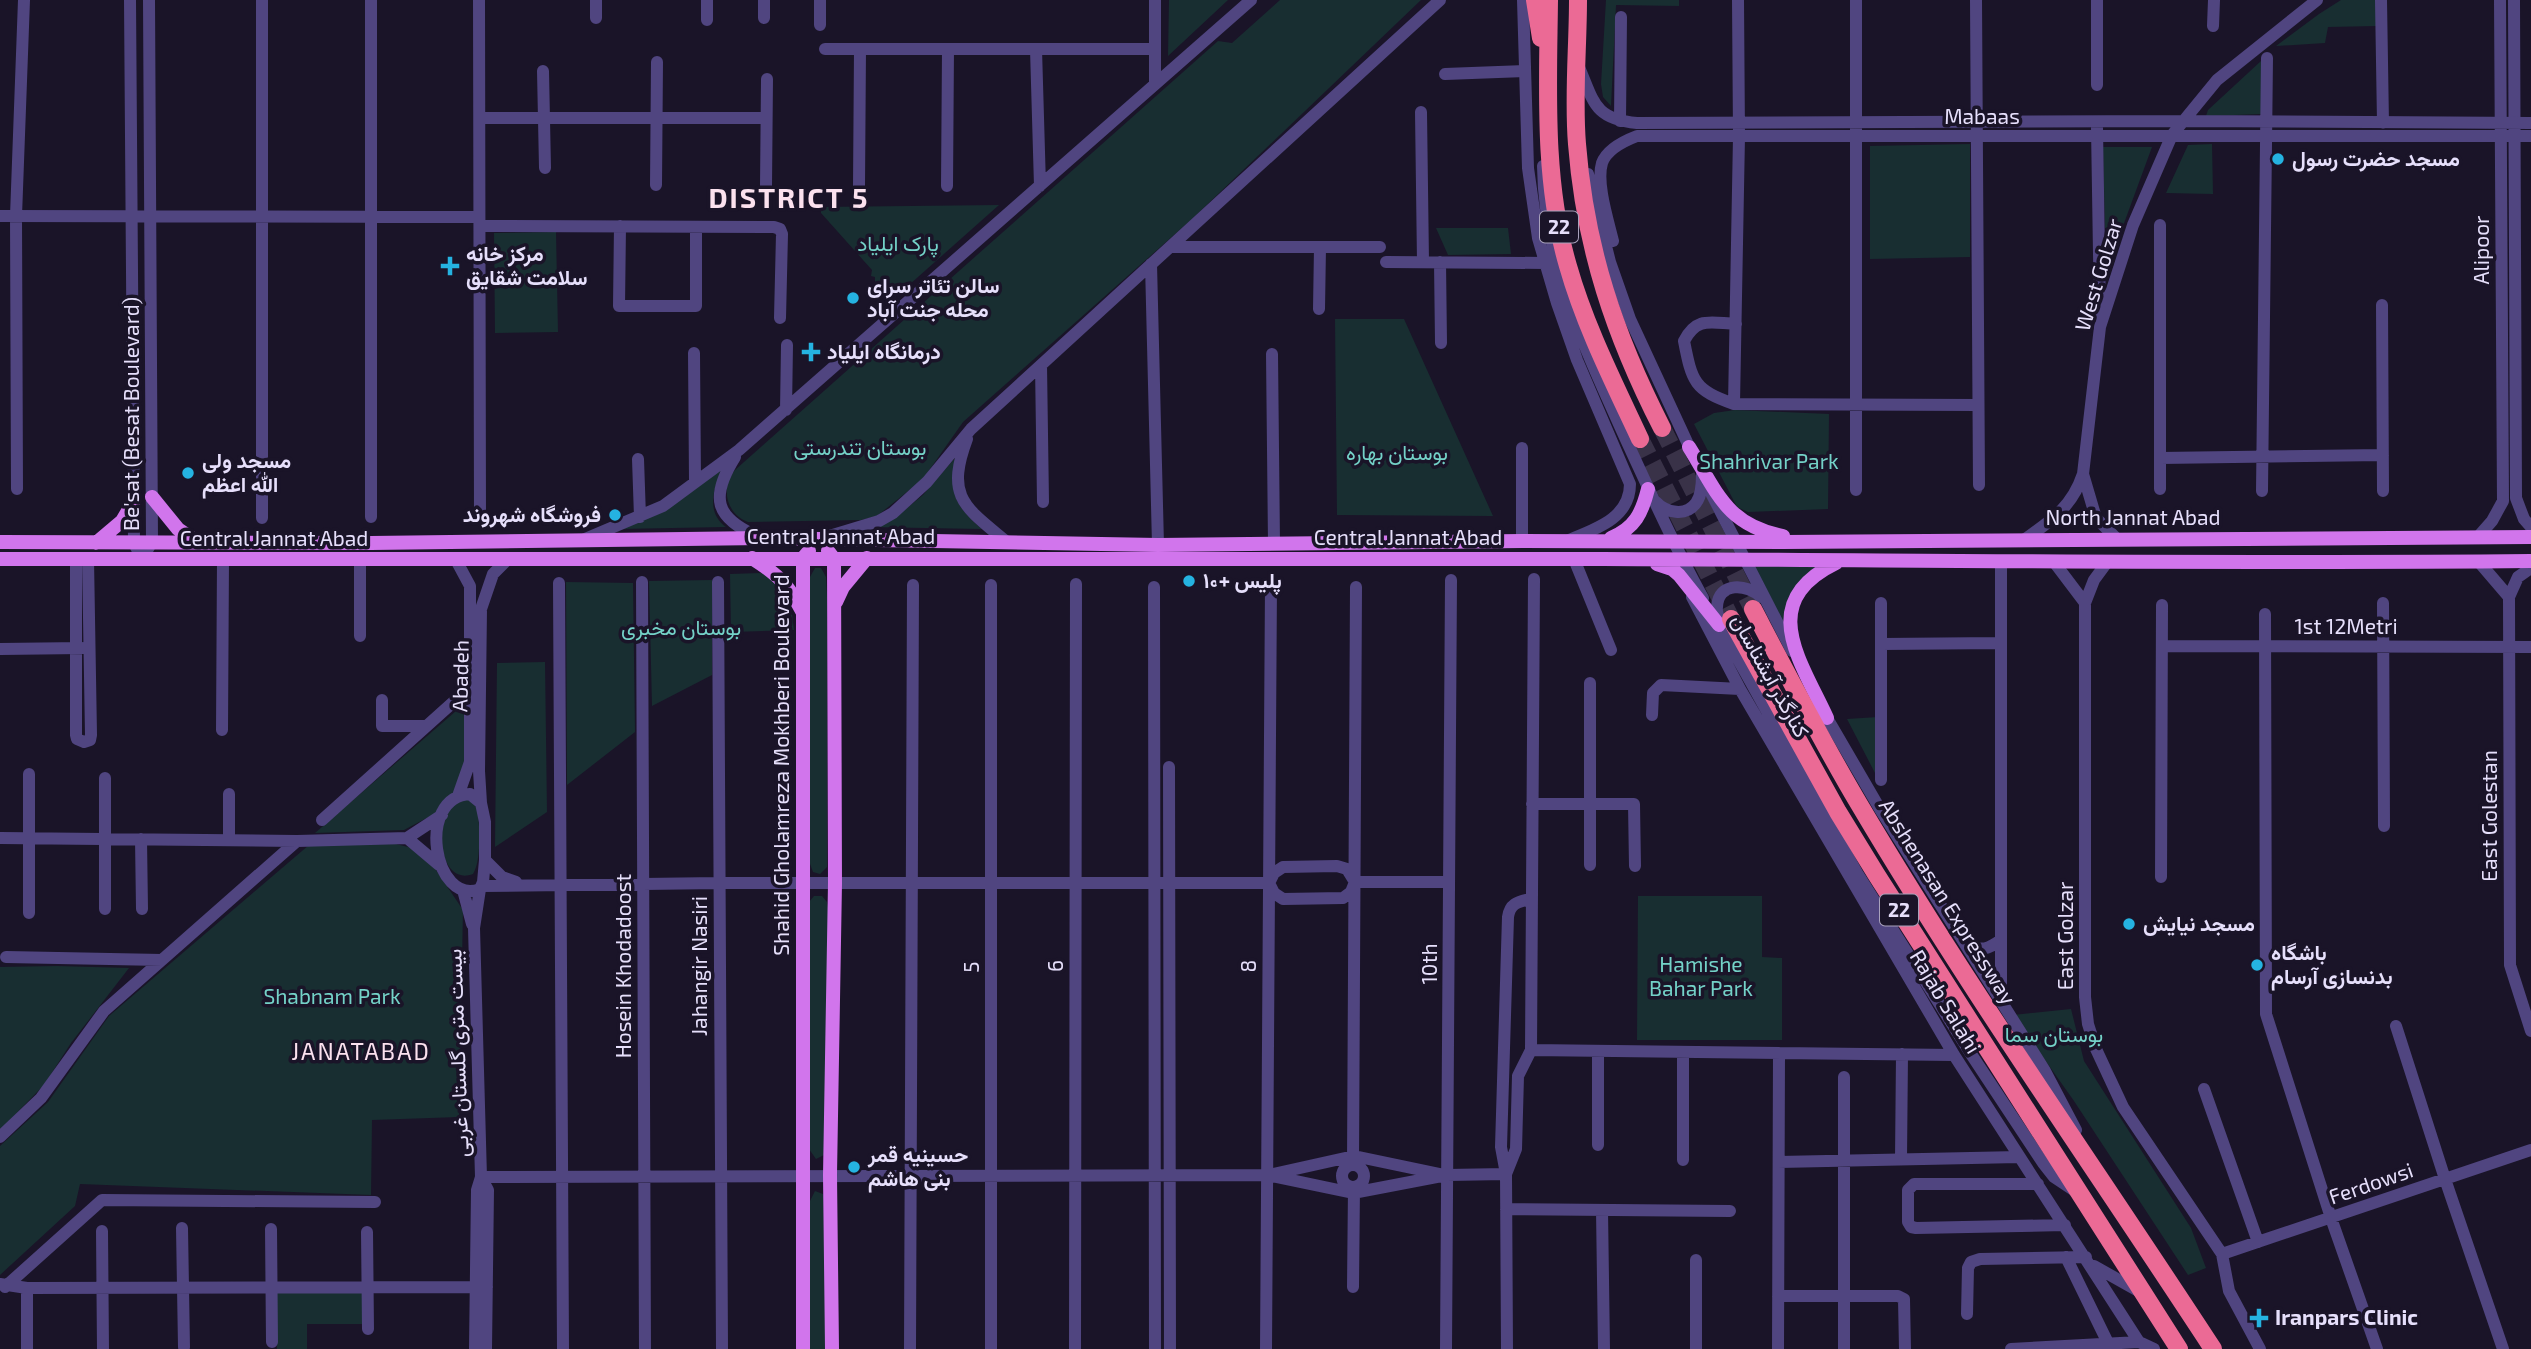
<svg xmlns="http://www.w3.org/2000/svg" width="2531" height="1349" font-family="'Exo 2',Vazirmatn,sans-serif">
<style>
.green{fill:#182e31}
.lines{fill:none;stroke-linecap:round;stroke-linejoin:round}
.highway-tunnel{stroke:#393248;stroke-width:18;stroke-dasharray:18 9;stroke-linecap:butt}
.minor{stroke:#504580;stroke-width:12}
.major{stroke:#d175ec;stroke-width:14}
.highway{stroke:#eb6a95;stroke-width:18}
.poi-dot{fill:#25b3e1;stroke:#1a1428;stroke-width:2.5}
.labels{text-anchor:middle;stroke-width:7;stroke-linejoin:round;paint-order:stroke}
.shield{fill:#1a1428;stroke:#a9a2bc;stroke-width:2}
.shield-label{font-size:19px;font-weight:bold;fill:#e6dffb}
.street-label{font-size:21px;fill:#e6dffb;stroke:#1a1428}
.poi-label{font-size:21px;font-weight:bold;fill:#e6dffb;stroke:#1a1428;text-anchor:start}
.park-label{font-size:21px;fill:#74d2c8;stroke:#1a1428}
.neighbourhood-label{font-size:23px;letter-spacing:2px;fill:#fbe1ee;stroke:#1a1428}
.district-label{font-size:28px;font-weight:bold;letter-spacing:2px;fill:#fbe1ee;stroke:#1a1428}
</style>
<rect width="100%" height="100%" fill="#1a1428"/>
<path class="green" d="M 1169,0 L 1228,0 L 1168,56 Z
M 1280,0 L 1421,0 L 1192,219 L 963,422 L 923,479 L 877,516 L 861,520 L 748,522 C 726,514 720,487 735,470 L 1218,41 L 1232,43 Z
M 1606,0 L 1679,0 L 1679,6 L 1616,5 L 1611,106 L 1603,97 L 1601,84 Z
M 2341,0 L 2376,0 L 2377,26 L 2328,27 L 2325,43 L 2276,46 L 2319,14 Z
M 2261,61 L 2263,114 L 2206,116 L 2208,110 Z
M 1970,144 L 1970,257 L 1870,259 L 1870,146 Z
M 2212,144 L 2213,194 L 2166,193 L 2188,145 Z
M 2103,147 L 2152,147 L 2123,226 L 2105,228 Z
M 999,205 L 891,301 L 875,291 L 875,277 L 871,276 L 872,270 L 821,213 L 821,207 Z
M 1436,228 L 1508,228 L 1511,254 L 1448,255 Z
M 556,232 L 558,332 L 495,333 L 494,233 Z
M 1335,319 L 1404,319 L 1493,516 L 1337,515 Z
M 1735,410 L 1829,414 L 1828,509 L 1748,512 L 1737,507 L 1694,424 L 1714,413 Z
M 955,458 C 949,493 955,506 982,529 L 868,527 L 896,517 L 923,495 Z
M 724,464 C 715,486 704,511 726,527 L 619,529 C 665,510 688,499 724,464 Z
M 1757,566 L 1817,566 L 1798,586 L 1788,631 L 1754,568 Z
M 815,568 L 821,568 L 826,577 L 827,597 L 827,867 L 820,874 L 813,872 L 809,861 L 810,585 L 810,577 Z
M 761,573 L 772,575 L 790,599 L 794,630 L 731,632 L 730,574 Z
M 712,580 L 712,675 L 652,706 L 649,581 Z
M 566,582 L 633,583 L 635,732 L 567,785 Z
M 545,662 L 547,812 L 495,847 L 497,663 Z
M 456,711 L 463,712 L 465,716 L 465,759 L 455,792 L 438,812 L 404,830 L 315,833 Z
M 1878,717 L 1879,773 L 1875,773 L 1847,719 Z
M 465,797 L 478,808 C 479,825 482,860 473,874 C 441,886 435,829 447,810 C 451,805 460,800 465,797 Z
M 396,844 L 412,848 L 434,867 L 463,910 L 459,1117 L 372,1120 L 371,1195 L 80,1184 L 75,1206 L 0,1275 L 0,1146 L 48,1102 L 109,1016 L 309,845 Z
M 814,896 L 822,896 L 827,902 L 829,913 L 826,1154 L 816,1159 L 809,1149 L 809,902 Z
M 1638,896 L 1762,896 L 1762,957 L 1782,958 L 1782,1040 L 1637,1040 Z
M 57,966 L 129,968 L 71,1043 L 44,1085 L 0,1130 L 0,967 Z
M 2071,1009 L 2084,1061 L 2191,1228 L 2206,1268 L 2188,1275 L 2074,1101 L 2013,1015 Z
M 815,1191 L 823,1194 L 826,1202 L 826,1349 L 810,1349 L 810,1201 Z
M 277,1289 L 365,1290 L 365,1324 L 307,1324 L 307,1349 L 277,1349 Z"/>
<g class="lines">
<path class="highway-tunnel" d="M 1662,428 L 1753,609
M 1640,439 L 1731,619"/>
<path class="minor" d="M 130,0 L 134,543 L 142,559
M 479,0 L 480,516
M 707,0 L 707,20
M 820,0 L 820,25
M 1155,0 L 1155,84
M 1523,0 L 1528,168 L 1538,238 L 1557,303 L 1577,360 L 1630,484 C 1630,518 1596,529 1569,540
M 1856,0 L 1856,490
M 1976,0 L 1979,485
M 2381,0 L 2383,123
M 2514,0 L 2516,498 L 2524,519 L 2531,527
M 596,18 L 596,0
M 764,18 L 764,0
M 2213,26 L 2214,0
M 825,49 L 1155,49
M 1036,49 L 1040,186
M 1579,67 C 1594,102 1594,119 1637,123 L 2182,121 L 2531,123
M 543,71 L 545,168
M 1445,74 L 1525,71
M 2097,85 L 2097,0
M 1421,112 L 1423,262
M 480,118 L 766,118
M 1620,121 L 1621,17
M 2097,128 L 2100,316
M 1543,166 C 1544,266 1588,355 1628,444 C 1652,496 1675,548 1703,598
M 1588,174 L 1610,262 L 1630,319 L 1693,455
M 656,185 L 657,62
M 766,186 L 767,79
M 859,186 L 860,49
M 947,186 L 948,49
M 0,216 L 479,217
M 2160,225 L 2160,489
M 480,226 L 774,227 L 780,229 L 782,234 L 780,318
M 620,226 L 619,306 L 696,306 L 696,227
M 1613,241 C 1608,220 1596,183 1602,163 C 1607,149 1624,141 1637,136 L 2531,136
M 1170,247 L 1380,247
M 1386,262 L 1545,263
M 1440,262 L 1441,343
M 1151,264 L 1158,545
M 2382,305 L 2383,491
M 1319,309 L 1320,247
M 1736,324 C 1711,323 1697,316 1684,341 C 1692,382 1694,390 1734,404 L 1978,405
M 694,353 L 695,481
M 1272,354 L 1274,544
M 1041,365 L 1043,502
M 1734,404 L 1739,136 L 1738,0
M 786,410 L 787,345
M 967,439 C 945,498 965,507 1008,543
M 735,457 C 710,497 714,518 759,537
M 2160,458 L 2383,455
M 638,459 L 640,517
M 2083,474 L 2096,518 L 2118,540
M 17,489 L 16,216 L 24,0
M 2262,491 L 2267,58
M 1711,493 L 1792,651
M 1655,501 C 1666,513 1686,517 1696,503 C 1702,495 1702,483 1702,474
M 371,517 L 371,0
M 262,518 L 262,0
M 826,537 L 879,521 L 893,513 L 927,482 L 971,429 L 1440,0
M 2477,538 L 2492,521 L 2503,501 L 2500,0
M 585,539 L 663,506 L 739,450 L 1251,0
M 2024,540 C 2052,520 2072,507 2083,474 L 2100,327 L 2133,225 L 2172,135 L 2217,80 L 2317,0
M 1522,541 L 1522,448
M 76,559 L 76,735 L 77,739 L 84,742 L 90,740 L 91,735 L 88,559
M 142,559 L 152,542 L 149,0
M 1574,559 L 1611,650
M 456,560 L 470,586 L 470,762 L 458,796
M 2108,561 L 2094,580 L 2085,603 L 2085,997 L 2088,1024 L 2096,1049 L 2123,1107 L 2222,1254 L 2229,1291 L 2260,1349
M 2054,562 L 2085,603
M 2479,562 L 2509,597
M 2531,568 L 2518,577 L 2509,597 L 2510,965 L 2531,1031
M 642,582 L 645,1349
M 718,582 L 722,1349
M 559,583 L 563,1349
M 991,585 L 991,1349
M 1154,587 L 1155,1349
M 1692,597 L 1740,689 L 1954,1055 L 2139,1342 L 2154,1349
M 1881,603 L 1881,780
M 2383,603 L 2384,826
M 2265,614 L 2266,1014 L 2331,1218 L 2377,1349
M 1714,616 L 1857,873 L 1971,1054 L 2043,1163 L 2054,1177 L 2078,1193
M 1721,624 C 1719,618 1716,612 1717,607 C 1718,581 1748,584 1761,597
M 360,636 L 360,560
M 1881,644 L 2001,643
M 2162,646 L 2531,647
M 0,649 L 82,648
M 1590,683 L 1590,865
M 382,700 L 382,726 L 426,726
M 1823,711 L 1880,809 L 2045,1071 L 2076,1130
M 1652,715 L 1653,693 L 1661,685 L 1740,689
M 222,730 L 223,559
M 1169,767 L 1170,1349
M 105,778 L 105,909
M 481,803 L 470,794 C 415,797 434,907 480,889 L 483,882 L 485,860 L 485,822 L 481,803 L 479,771 L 481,609 L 493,574 L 508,559
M 1532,804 L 1634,804 L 1635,866
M 322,820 L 469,688
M 0,838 L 297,841 L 407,838 L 442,815
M 407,838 L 439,865
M 141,839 L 142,909
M 229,840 L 229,794
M 485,860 L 502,877 L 516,882
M 1337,866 L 1347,869 L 1355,882 L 1351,892 L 1343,898 L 1283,899 L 1274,893 L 1269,883 L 1274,873 L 1283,867 Z
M 2161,877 L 2162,605
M 1355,882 L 1449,882
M 482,886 L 719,883 L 1269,883
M 463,890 L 472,924
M 29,913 L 29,774
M 1967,944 C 1982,952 1988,949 2001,940
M 6,957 L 162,960
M 2001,998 L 2001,561
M 2396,1026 L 2445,1179 L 2503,1349
M 1531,1050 L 1954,1055
M 1598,1051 L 1598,1145
M 1683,1052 L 1683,1160
M 2204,1089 L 2258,1242
M 0,1137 L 41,1098 L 104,1011 L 297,841
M 1901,1159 L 1902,1054
M 1779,1162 L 2019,1157
M 1353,1165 L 1356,587
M1342 1176a11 11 0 1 1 22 0a11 11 0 1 1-22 0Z
M 1273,1174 L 1354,1156 L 1440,1174
M 1506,1174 L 1516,1149 L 1518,1076 L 1531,1050 L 1534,579
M 481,1177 L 1267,1175 L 1353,1193 L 1447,1175 L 1506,1174
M 481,1177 L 488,1190 L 486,1349
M 2038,1184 L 1914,1184 L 1908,1190 L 1908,1222 L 1911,1227 L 1916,1228 L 2065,1225
M 1506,1209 L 1730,1211
M 1602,1210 L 1604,1349
M 182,1228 L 184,1347
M 271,1229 L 272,1342
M 102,1231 L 103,1349
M 367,1232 L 368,1329
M 2222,1254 L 2531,1150
M 2066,1257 L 2108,1343
M 2094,1266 L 2142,1293
M 0,1284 L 27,1288 L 487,1287
M 5,1287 L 102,1200 L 375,1202
M 1353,1287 L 1354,1187
M 27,1288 L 27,1349
M 1778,1296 L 1898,1296 L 1904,1299 L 1905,1349
M 1967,1314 L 1968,1268 L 1971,1262 L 1980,1259 L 2086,1257
M 475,1349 L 477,1190 L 481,1177 L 474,928 L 480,889
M 910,1349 L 913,585
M 1075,1349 L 1076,584
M 1266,1349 L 1271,584
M 1446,1349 L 1451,580
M 1507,1349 L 1506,1174 L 1501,1147 L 1508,917 C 1510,903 1518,902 1530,899
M 1696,1349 L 1696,1260
M 1778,1349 L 1779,1053
M 1844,1349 L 1844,1077
M 2011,1349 L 2139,1342"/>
<path class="major" d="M 1689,447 C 1717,492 1726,525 1783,536
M 152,497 L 178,529 L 197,542
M 1611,538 C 1635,528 1642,513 1648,489
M 0,542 L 371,543 L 763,538 L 1158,545 L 1522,541 L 1784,542 L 2531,537
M 96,543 L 122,521 L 134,501
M 828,551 L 834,559 L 835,883 L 830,1175 L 832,1349
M 752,558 C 777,574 788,584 802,611
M 0,559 C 534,559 1068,557 1603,559 C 1912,560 2222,564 2531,561
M 1657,564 L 1672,569 L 1679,575 L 1719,625
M 836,602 L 843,587 L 867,558
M 1827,718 C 1800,659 1756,602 1836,563
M 803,1349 L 803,558 L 809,551"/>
<path class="highway" d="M 1535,0 L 1541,38
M 1549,0 C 1548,88 1543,181 1568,266 C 1585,326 1614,383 1640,439
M 1578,0 C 1578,47 1573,97 1577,144 C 1585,248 1615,336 1662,428
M 1753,609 C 1787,674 1821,740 1859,804 C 1969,990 2095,1168 2213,1349
M 1731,619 L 1838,812 L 1876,874 L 2179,1349"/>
</g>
<g class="poi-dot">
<circle cx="2278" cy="159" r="7"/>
<path d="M446.5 255.5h7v7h7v7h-7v7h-7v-7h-7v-7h7z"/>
<circle cx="853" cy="298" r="7"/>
<path d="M807.5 341.5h7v7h7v7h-7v7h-7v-7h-7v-7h7z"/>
<circle cx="188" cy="473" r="7"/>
<circle cx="615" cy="515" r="7"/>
<circle cx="1189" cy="581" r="7"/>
<circle cx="2129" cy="924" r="7"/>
<circle cx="2257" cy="965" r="7"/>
<circle cx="854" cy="1167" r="7"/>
<path d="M2255.5 1307.5h7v7h7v7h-7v7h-7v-7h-7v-7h7z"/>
</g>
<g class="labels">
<g class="shield">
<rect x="1540" y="211.5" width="38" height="31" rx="5"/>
<rect x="1880" y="894.5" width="38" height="31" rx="5"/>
</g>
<g class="shield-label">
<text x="1559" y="234">22</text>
<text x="1899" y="917">22</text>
</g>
<g class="street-label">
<text x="1982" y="124">Mabaas</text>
<text transform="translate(2482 250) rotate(-90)" y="7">Alipoor</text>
<text transform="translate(2099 275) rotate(-73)" y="7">West Golzar</text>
<text transform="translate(132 414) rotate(-90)" y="7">Be'sat (Besat Boulevard)</text>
<text x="2133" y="525">North Jannat Abad</text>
<text x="841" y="544">Central Jannat Abad</text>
<text x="1408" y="545">Central Jannat Abad</text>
<text x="274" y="546">Central Jannat Abad</text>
<text x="2346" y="634">1st 12Metri</text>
<text transform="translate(461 676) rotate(-89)" y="7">Abadeh</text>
<text transform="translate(1770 676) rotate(61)" y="7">کنارگذر آبشناسان</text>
<text transform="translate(782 765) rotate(-90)" y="7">Shahid Gholamreza Mokhberi Boulevard</text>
<text transform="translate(2490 816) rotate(-90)" y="7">East Golestan</text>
<text transform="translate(1947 902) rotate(58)" y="7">Abshenasan Expressway</text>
<text transform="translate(2066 936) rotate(-90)" y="7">East Golzar</text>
<text transform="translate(1430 964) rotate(-90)" y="7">10th</text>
<text transform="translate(624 966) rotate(-90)" y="7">Hosein Khodadoost</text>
<text transform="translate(700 966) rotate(-90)" y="7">Jahangir Nasiri</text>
<text transform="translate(1056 966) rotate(-90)" y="7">6</text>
<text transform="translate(1249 966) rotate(-90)" y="7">8</text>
<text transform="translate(972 967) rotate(-90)" y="7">5</text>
<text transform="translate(1945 1002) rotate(59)" y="7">Rajab Salahi</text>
<text transform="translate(458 1053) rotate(-92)" y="7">بیست متری گلستان غربی</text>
<text transform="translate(2371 1184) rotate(-19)" y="7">Ferdowsi</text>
</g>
<g class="poi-label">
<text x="2292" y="166">مسجد حضرت رسول</text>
<text x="466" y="261">مرکز خانه<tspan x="466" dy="24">سلامت شقایق</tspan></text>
<text x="867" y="293">سالن تئاتر سرای<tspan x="867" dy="24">محله جنت آباد</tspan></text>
<text x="827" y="359">درمانگاه ایلیاد</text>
<text x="202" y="468">مسجد ولی<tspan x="202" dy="24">الله اعظم</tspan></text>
<text x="601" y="522" text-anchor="end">فروشگاه شهروند</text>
<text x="1203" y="588">پلیس +۱۰</text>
<text x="2143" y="931">مسجد نیایش</text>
<text x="2271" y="960">باشگاه<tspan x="2271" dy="24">بدنسازی آرسام</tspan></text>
<text x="868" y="1162">حسینیه قمر<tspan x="868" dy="24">بنی هاشم</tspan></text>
<text x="2275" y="1325">Iranpars Clinic</text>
</g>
<g class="park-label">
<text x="898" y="251">پارک ایلیاد</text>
<text x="860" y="455">بوستان تندرستی</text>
<text x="1397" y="460">بوستان بهاره</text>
<text x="1769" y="469">Shahrivar Park</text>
<text x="681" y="635">بوستان مخبری</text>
<text x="1701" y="972">Hamishe<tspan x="1701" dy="24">Bahar Park</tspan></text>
<text x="332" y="1004">Shabnam Park</text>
<text x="2054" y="1042">بوستان سما</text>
</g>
<g class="neighbourhood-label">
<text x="361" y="1060">JANATABAD</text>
</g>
<g class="district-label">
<text x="789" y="208">DISTRICT 5</text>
</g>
</g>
</svg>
